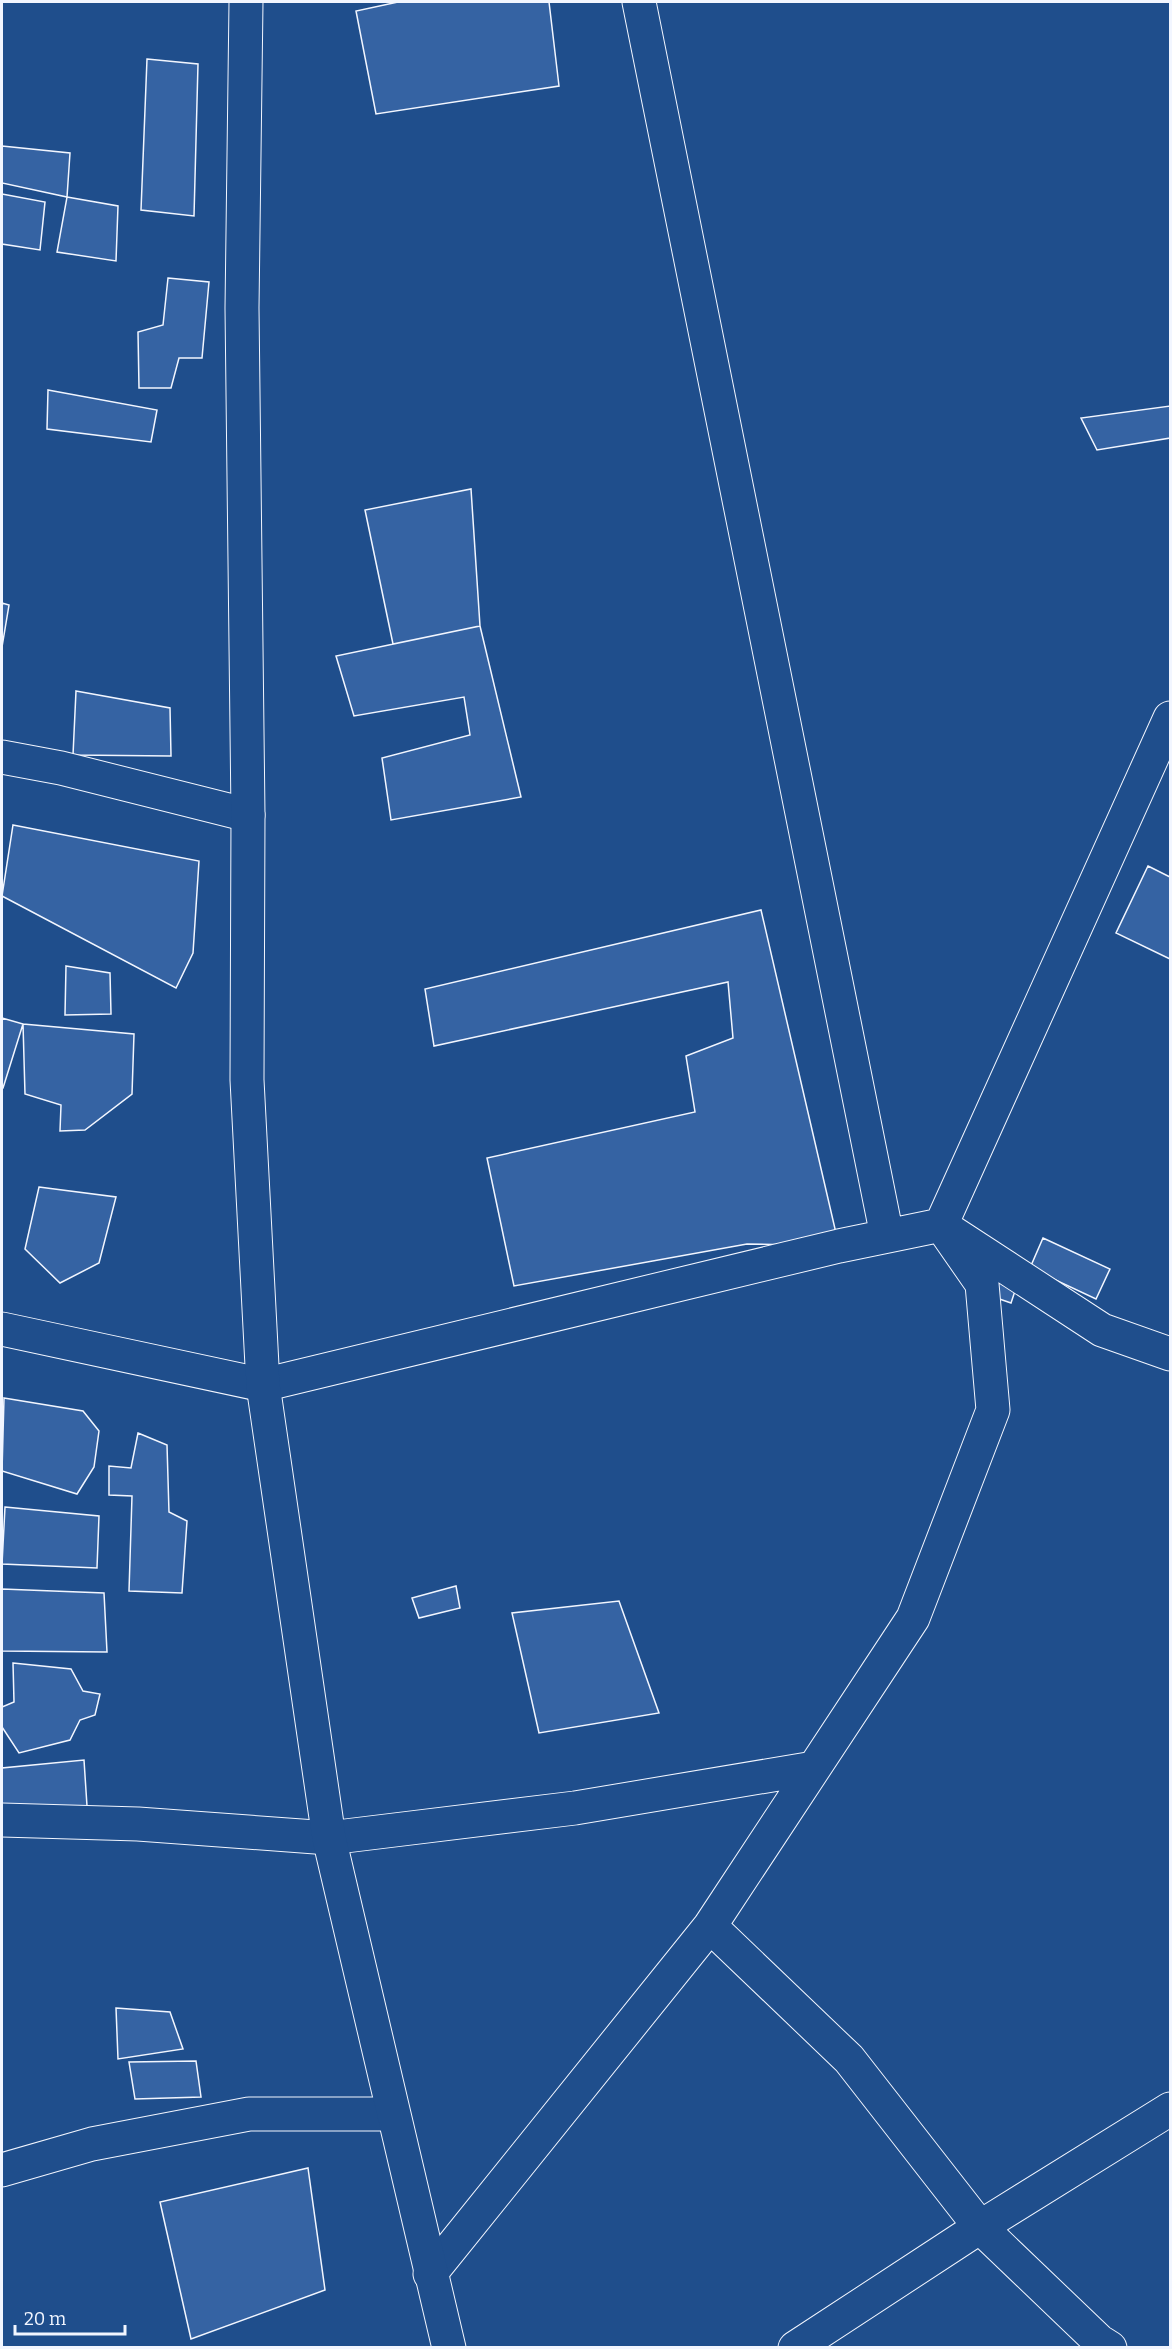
<svg xmlns="http://www.w3.org/2000/svg" width="1172" height="2349" font-family="Bitter,serif">
<style>
.building{fill:#3563a3;stroke:#f2f6ff;stroke-width:1.5}
.lines{fill:none;stroke-linecap:round;stroke-linejoin:round}
.minor-casing{stroke:#f2f6ff;stroke-width:35}
.secondary-casing{stroke:#f2f6ff;stroke-width:35}
.minor{stroke:#1f4e8c;stroke-width:33}
.secondary{stroke:#1f4e8c;stroke-width:33}
</style>
<rect width="100%" height="100%" fill="#1f4e8c"/>
<path class="building" d="M 398,2 L 549,2 L 559,86 L 376,114 L 356,11 Z
M 147,59 L 198,64 L 194,216 L 141,210 Z
M 2,146 L 70,153 L 67,197 L 2,183 Z
M 2,194 L 45,202 L 40,250 L 2,244 Z
M 67,197 L 118,206 L 116,261 L 57,252 Z
M 168,278 L 209,282 L 202,358 L 179,358 L 171,388 L 139,388 L 138,332 L 163,325 Z
M 48,390 L 157,410 L 151,442 L 47,429 Z
M 1170,406 L 1170,438 L 1097,450 L 1081,418 Z
M 471,489 L 480,626 L 393,644 L 365,510 Z
M 2,603 L 9,605 L 2,647 Z
M 480,626 L 521,797 L 391,820 L 382,758 L 470,735 L 464,697 L 354,716 L 336,656 Z
M 76,691 L 170,708 L 171,756 L 73,755 Z
M 13,825 L 199,861 L 193,953 L 176,988 L 2,896 Z
M 1148,866 L 1170,877 L 1170,959 L 1116,933 Z
M 761,910 L 839,1246 L 747,1244 L 514,1286 L 487,1158 L 695,1112 L 686,1056 L 733,1038 L 728,982 L 434,1046 L 425,989 Z
M 66,966 L 110,973 L 111,1014 L 65,1015 Z
M 2,1018 L 23,1024 L 3,1088 L 2,1088 Z
M 23,1024 L 134,1034 L 132,1094 L 85,1130 L 60,1131 L 61,1105 L 25,1094 Z
M 39,1187 L 116,1197 L 99,1263 L 60,1283 L 25,1249 Z
M 1043,1238 L 1110,1269 L 1096,1299 L 1030,1268 Z
M 1000,1262 L 1022,1270 L 1011,1303 L 988,1295 Z
M 4,1398 L 83,1411 L 99,1431 L 94,1467 L 77,1494 L 2,1471 Z
M 138,1433 L 167,1445 L 169,1512 L 187,1521 L 182,1593 L 129,1591 L 132,1496 L 109,1495 L 109,1466 L 131,1468 Z
M 5,1507 L 99,1516 L 97,1568 L 2,1564 Z
M 456,1586 L 460,1608 L 419,1618 L 412,1598 Z
M 2,1589 L 104,1593 L 107,1652 L 2,1651 Z
M 619,1601 L 659,1713 L 539,1733 L 512,1613 Z
M 13,1663 L 71,1669 L 83,1691 L 100,1694 L 95,1715 L 80,1720 L 70,1740 L 19,1753 L 2,1727 L 2,1707 L 14,1702 Z
M 84,1760 L 87,1806 L 2,1809 L 2,1768 Z
M 116,2008 L 170,2012 L 183,2049 L 118,2059 Z
M 196,2061 L 201,2097 L 135,2099 L 129,2062 Z
M 308,2168 L 325,2290 L 191,2339 L 160,2202 Z"/>
<g class="lines">
<g class="minor-casing">
<path id="minor" d="M 639,2 L 887,1236
M 2,757 L 61,768 L 248,815
M 2,1329 L 263,1385 L 839,1246 L 941,1225 L 1170,718
M 2,1820 L 138,1824 L 329,1838 L 575,1808 L 814,1768
M 710,1926 L 849,2059 L 980,2227 L 1099,2341 L 1110,2348
M 2,2170 L 92,2144 L 249,2114 L 393,2114
M 430,2274 L 710,1926 L 913,1618 L 993,1410 L 982,1284 L 941,1225 L 1102,1330 L 1170,1354
M 795,2348 L 980,2227 L 1170,2109"/>
</g>
<g class="secondary-casing">
<path id="secondary" d="M 246,2 L 242,308 L 248,815 L 247,1080 L 263,1385 L 329,1838 L 449,2348"/>
</g>
<use href="#minor" class="minor"/>
<use href="#secondary" class="secondary"/>
</g>
<rect width="1172" height="2349" fill="none" stroke="#f2f6ff" stroke-width="6"/>
<path d="M15 2325v9h110v-9" fill="none" stroke="#f2f6ff" stroke-width="3"/>
<text x="24" y="2325" font-size="18" fill="#f2f6ff" stroke="#1f4e8c" stroke-width="4.5" paint-order="stroke">20 m</text>
</svg>
